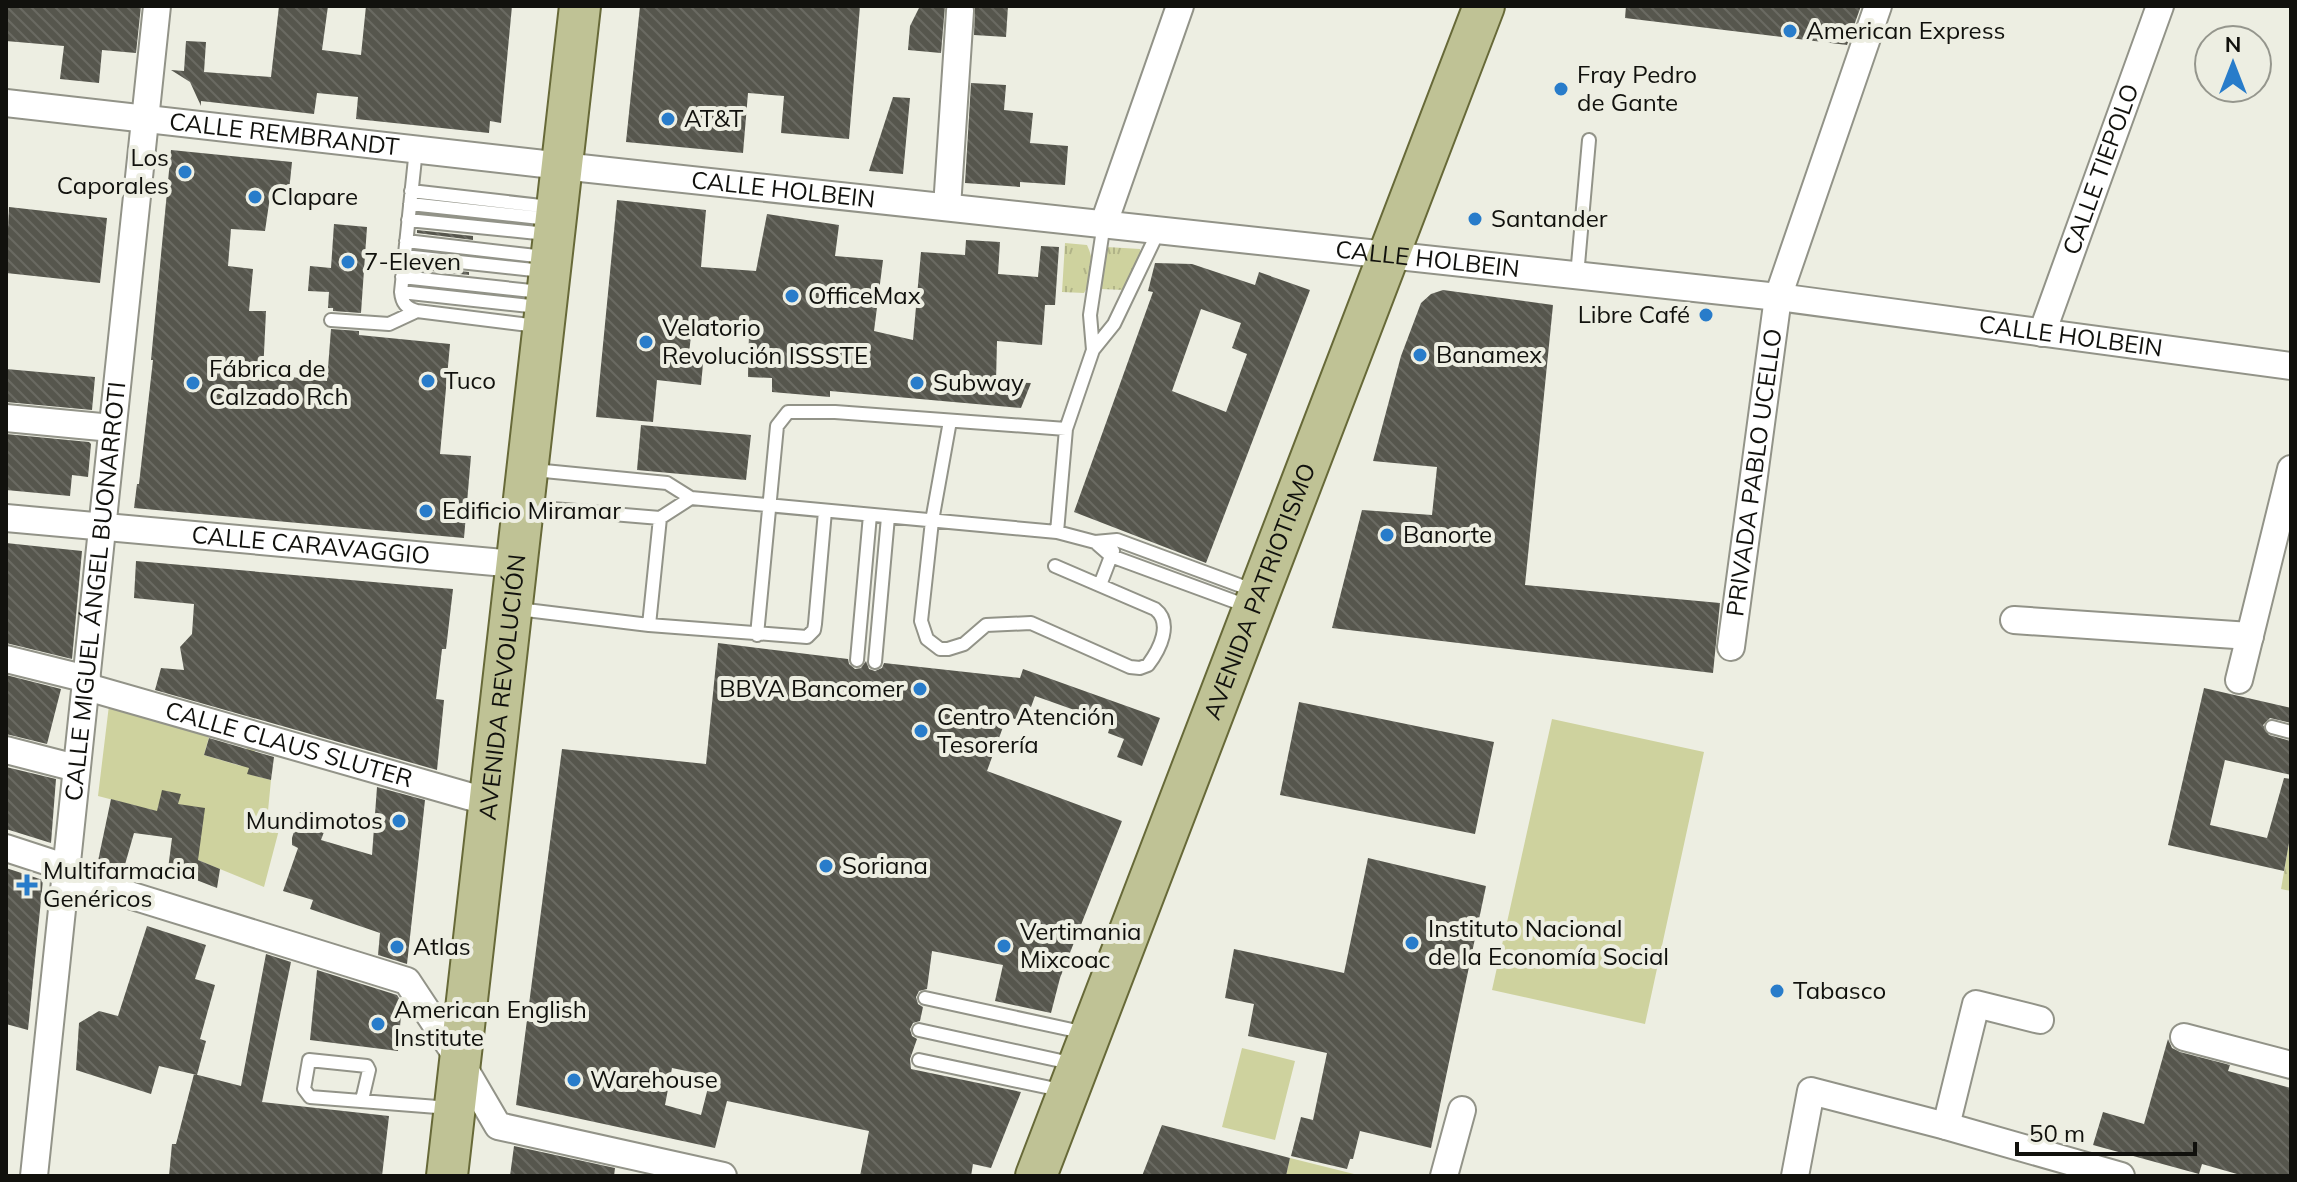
<svg xmlns="http://www.w3.org/2000/svg" width="2297" height="1182" font-family="Mulish,sans-serif">
<style>
.grass{fill:url(#grass-tufts)}
.garden{fill:#ced29e}
.building{fill:url(#building-back-hatch);fill-rule:evenodd}
.lines{fill:none;stroke-linecap:round;stroke-linejoin:round}
.lane-casing{stroke:#929388;stroke-width:16}
.street-casing{stroke:#929388;stroke-width:30}
.primary-casing{stroke:#676938;stroke-width:44}
.lane{stroke:#fff;stroke-width:12}
.street{stroke:#fff;stroke-width:26}
.primary{stroke:#bfc295;stroke-width:40}
.poi-dot{fill:#287cca;stroke:#edeee2;stroke-width:3}
.labels{text-anchor:middle;stroke-width:8;stroke-linejoin:round;paint-order:stroke}
.poi-label{font-size:24px;fill:#11110d;stroke:#edeee2;text-anchor:start}
.street-label{font-size:24px;fill:#11110d;stroke:#edeee2}
</style>
<defs>
<pattern id="grass-tufts" width="24" height="20" patternUnits="userSpaceOnUse" patternTransform="scale(2)"><rect width="24" height="20" fill="#ced29e"/><path d="M3 7l-1-3M5 7V3M7 7l1-3M15 17l-1-3M17 17v-4M19 17l1-3" fill="none" stroke="#b0b387"/></pattern>
<pattern id="building-back-hatch" width="6" height="6" patternUnits="userSpaceOnUse" patternTransform="scale(2)"><rect width="6" height="6" fill="#56564d"/><path d="M-1 5l2 2M0 0l6 6M5-1l2 2" fill="none" stroke="#6a6a62"/></pattern>
</defs>
<rect width="100%" height="100%" fill="#edeee2"/>
<path class="grass" d="M 1065,243 L 1087,245 C 1095,262 1094,277 1084,293 L 1062,292 Z
M 1107,247 L 1140,249 L 1140,256 L 1123,290 L 1101,289 Z
M 2289,843 L 2291,843 L 2291,891 L 2281,889 Z"/>
<path class="garden" d="M 110,697 L 212,726 L 204,755 L 241,766 L 250,737 L 258,740 L 248,774 L 271,780 L 267,821 L 280,826 L 264,887 L 171,849 L 175,816 L 98,796 Z
M 1552,719 L 1704,752 L 1645,1024 L 1492,990 Z
M 1242,1048 L 1295,1061 L 1275,1140 L 1222,1127 Z
M 1290,1158 L 1358,1175 L 1286,1176 Z"/>
<path class="building" d="M 6,6 L 141,6 L 136,53 L 102,50 L 99,83 L 60,79 L 64,46 L 6,41 Z
M 279,6 L 328,6 L 322,50 L 361,55 L 366,6 L 512,6 L 501,123 L 490,121 L 489,133 L 356,119 L 358,97 L 317,93 L 314,114 L 201,101 L 201,106 L 190,82 L 171,70 L 184,71 L 186,41 L 206,42 L 204,72 L 271,77 Z
M 640,6 L 860,6 L 849,139 L 781,133 L 784,96 L 748,93 L 743,153 L 626,142 Z
M 920,6 L 945,6 L 941,53 L 908,50 L 910,26 Z
M 975,6 L 1008,6 L 1006,37 L 974,35 Z
M 1626,6 L 1861,6 L 1847,45 L 1625,18 Z
M 971,83 L 1006,85 L 1004,110 L 1033,113 L 1030,143 L 1068,146 L 1065,185 L 1020,182 L 1020,187 L 965,183 Z
M 893,97 L 910,98 L 903,174 L 869,171 Z
M 171,150 L 292,162 L 289,191 L 271,190 L 265,231 L 231,229 L 228,266 L 253,269 L 249,311 L 266,311 L 263,374 L 327,381 L 331,329 L 359,331 L 359,335 L 450,344 L 440,454 L 471,456 L 464,538 L 134,508 L 137,484 L 139,484 L 153,360 L 151,360 Z
M 617,200 L 706,210 L 701,267 L 756,271 L 767,214 L 839,225 L 835,256 L 883,260 L 874,331 L 913,340 L 921,252 L 965,255 L 966,240 L 1000,242 L 998,274 L 1038,277 L 1041,246 L 1059,247 L 1055,305 L 1045,305 L 1042,345 L 997,341 L 996,382 L 1031,383 L 1021,408 L 830,391 L 830,397 L 772,392 L 772,378 L 748,377 L 749,331 L 692,327 L 688,362 L 703,364 L 701,385 L 657,380 L 653,422 L 596,417 Z
M 9,207 L 107,218 L 100,283 L 6,273 Z
M 334,224 L 367,227 L 361,313 L 333,311 L 333,308 L 328,308 L 329,292 L 308,291 L 310,266 L 331,268 Z
M 417,230 L 473,236 L 473,240 L 417,233 Z
M 1155,263 L 1192,264 L 1255,285 L 1259,272 L 1310,290 L 1206,563 L 1074,512 L 1153,292 L 1148,291 ZM 1201,309 L 1241,323 L 1232,348 L 1247,354 L 1226,412 L 1172,391 Z
M 413,266 L 469,272 L 469,275 L 413,269 Z
M 1443,290 L 1553,305 L 1525,585 L 1720,603 L 1713,673 L 1332,628 L 1362,510 L 1432,515 L 1437,467 L 1373,461 L 1401,356 L 1421,303 L 1431,294 Z
M 6,369 L 95,377 L 92,410 L 6,402 Z
M 641,425 L 751,435 L 746,480 L 637,470 Z
M 6,434 L 89,442 L 91,444 L 88,477 L 72,475 L 70,496 L 6,490 Z
M 6,543 L 82,551 L 72,659 L 6,643 Z
M 136,561 L 453,589 L 446,649 L 442,649 L 436,699 L 444,700 L 437,770 L 155,690 L 161,668 L 184,670 L 180,647 L 192,634 L 194,604 L 134,598 Z
M 718,643 L 848,659 L 849,664 L 855,669 L 861,668 L 866,661 L 869,669 L 875,671 L 882,668 L 884,663 L 1020,678 L 1023,669 L 1160,718 L 1142,766 L 1117,757 L 1124,739 L 1108,733 L 1111,723 L 1035,696 L 1031,707 L 1026,705 L 1020,721 L 1007,716 L 987,771 L 1122,821 L 1060,978 L 1051,1013 L 995,1001 L 1003,965 L 932,951 L 927,989 L 919,991 L 916,997 L 918,1004 L 923,1007 L 920,1021 L 913,1023 L 910,1029 L 912,1036 L 917,1039 L 910,1059 L 911,1069 L 1021,1092 L 991,1168 L 973,1164 L 971,1176 L 860,1176 L 869,1131 L 727,1101 L 715,1148 L 516,1105 L 562,749 L 706,764 ZM 672,1068 L 711,1076 L 701,1115 L 665,1105 Z
M 6,675 L 61,689 L 47,744 L 6,734 Z
M 2204,688 L 2291,708 L 2291,723 L 2270,718 L 2263,725 L 2269,735 L 2291,741 L 2291,775 L 2225,760 L 2210,825 L 2267,838 L 2284,778 L 2291,779 L 2291,843 L 2289,843 L 2284,871 L 2168,845 Z
M 1299,702 L 1494,742 L 1475,834 L 1280,795 Z
M 209,738 L 274,757 L 271,780 L 247,774 L 249,768 L 204,755 Z
M 6,767 L 56,779 L 51,843 L 6,829 Z
M 377,787 L 425,800 L 407,964 L 378,955 L 380,933 L 310,909 L 313,900 L 283,891 L 298,848 L 292,845 L 292,838 L 300,812 L 328,821 L 321,840 L 372,855 Z
M 162,790 L 181,794 L 178,804 L 205,808 L 198,860 L 220,869 L 217,888 L 168,869 L 172,838 L 134,833 L 124,868 L 98,861 L 111,799 L 157,811 Z
M 1368,858 L 1486,886 L 1431,1148 L 1360,1131 L 1353,1159 L 1350,1159 L 1347,1169 L 1291,1156 L 1301,1117 L 1313,1120 L 1327,1053 L 1248,1036 L 1254,1004 L 1225,998 L 1234,949 L 1344,973 Z
M 6,868 L 43,880 L 28,1030 L 6,1024 Z
M 147,926 L 206,945 L 195,979 L 215,985 L 200,1039 L 206,1041 L 197,1075 L 159,1066 L 151,1094 L 76,1070 L 79,1023 L 99,1011 L 118,1016 Z
M 266,954 L 291,962 L 262,1102 L 389,1116 L 382,1176 L 169,1176 L 172,1144 L 176,1144 L 194,1074 L 241,1086 Z
M 317,970 L 397,995 L 402,1003 L 398,1051 L 310,1040 Z
M 2168,1039 L 2172,1048 L 2180,1052 L 2230,1065 L 2228,1071 L 2291,1088 L 2291,1176 L 2244,1176 L 2202,1164 L 2199,1174 L 2093,1145 L 2103,1112 L 2144,1124 Z
M 1162,1125 L 1290,1158 L 1286,1176 L 1142,1176 Z
M 514,1146 L 615,1168 L 614,1176 L 510,1176 Z"/>
<g class="lines">
<g class="lane-casing">
<path id="lane" d="M 416,149 L 401,292 C 402,303 406,308 417,311 L 537,326
M 411,191 L 550,207
M 410,204 L 549,219
M 408,220 L 547,234
M 406,241 L 545,257
M 404,256 L 543,271
M 1577,276 L 1589,140
M 402,277 L 541,292
M 401,292 L 539,307
M 331,320 L 389,324 L 417,311
M 1093,350 L 1090,315 L 1104,223
M 950,421 L 932,521 L 921,621 L 927,639 L 940,649 L 948,649 L 964,644 L 986,625 L 1031,623 L 1130,667 L 1140,668 L 1148,665 C 1160,649 1173,623 1155,609 L 1055,566
M 534,470 L 667,483 L 691,498 L 1057,532 L 1095,542 L 1117,540 L 1255,591
M 529,507 L 660,518 L 691,498
M 1057,532 L 1066,429 L 1093,350 L 1114,324 L 1159,230
M 1095,542 L 1111,556 L 1247,606
M 1100,585 L 1113,551
M 518,609 L 649,625 L 807,637 L 814,630 L 815,624 L 825,511
M 649,625 L 660,518
M 757,635 L 777,426 L 788,412 L 835,412 L 1066,429
M 857,660 L 870,515
M 875,662 L 888,517
M 2272,727 L 2291,732
M 925,998 L 1086,1033
M 919,1030 L 1075,1064
M 919,1060 L 1065,1091
M 362,1100 L 369,1070 L 367,1066 L 309,1060 L 304,1089 L 310,1097 L 450,1108"/>
</g>
<g class="street-casing">
<g id="street">
<path id="s1" d="M 6,103 L 562,166 L 1778,297 L 2291,366"/>
<path d="M 947,207 L 960,11"/>
<path d="M 1104,223 L 1180,6"/>
<path id="s2" d="M 2042,333 L 2160,6"/>
<path d="M 6,418 L 112,428"/>
<path id="s3" d="M 6,518 L 516,564"/>
<path d="M 2014,620 L 2250,636"/>
<path id="s4" d="M 1731,647 L 1778,297 L 1878,6"/>
<path d="M 6,659 L 87,679"/>
<path d="M 2239,680 L 2291,469"/>
<path id="s5" d="M 87,687 L 489,802"/>
<path d="M 6,750 L 76,768"/>
<path d="M 6,848 L 52,863 L 84,881 L 407,981 L 460,1061 L 498,1126 L 723,1176"/>
<path d="M 2184,1037 L 2291,1065"/>
<path d="M 1946,1126 L 1976,1004 L 2040,1020"/>
<path id="s6" d="M 34,1176 L 157,6"/>
<path d="M 1444,1176 L 1462,1110"/>
<path d="M 1795,1176 L 1811,1091 L 1946,1126 L 2121,1176"/>
</g>
</g>
<g class="primary-casing">
<g id="primary">
<path id="s7" d="M 447,1176 L 580,6"/>
<path id="s8" d="M 1036,1176 L 1484,6"/>
</g>
</g>
<use href="#lane" class="lane"/>
<use href="#street" class="street"/>
<use href="#primary" class="primary"/>
</g>
<g class="poi-dot">
<circle cx="1790" cy="31" r="8"/>
<circle cx="1561" cy="89" r="8"/>
<circle cx="668" cy="119" r="8"/>
<circle cx="185" cy="172" r="8"/>
<circle cx="255" cy="197" r="8"/>
<circle cx="1475" cy="219" r="8"/>
<circle cx="348" cy="262" r="8"/>
<circle cx="792" cy="296" r="8"/>
<circle cx="1706" cy="315" r="8"/>
<circle cx="646" cy="342" r="8"/>
<circle cx="1420" cy="355" r="8"/>
<circle cx="428" cy="381" r="8"/>
<circle cx="193" cy="383" r="8"/>
<circle cx="917" cy="383" r="8"/>
<circle cx="426" cy="511" r="8"/>
<circle cx="1387" cy="535" r="8"/>
<circle cx="920" cy="689" r="8"/>
<circle cx="921" cy="731" r="8"/>
<circle cx="399" cy="821" r="8"/>
<circle cx="826" cy="866" r="8"/>
<path d="M23 873h8v8h8v8h-8v8h-8v-8h-8v-8h8z"/>
<circle cx="1412" cy="943" r="8"/>
<circle cx="1004" cy="946" r="8"/>
<circle cx="397" cy="947" r="8"/>
<circle cx="1777" cy="991" r="8"/>
<circle cx="378" cy="1024" r="8"/>
<circle cx="574" cy="1080" r="8"/>
</g>
<g class="labels">
<g class="poi-label">
<text x="1806" y="39">American Express</text>
<text x="1577" y="83">Fray Pedro<tspan x="1577" dy="28">de Gante</tspan></text>
<text x="684" y="127">AT&amp;T</text>
<text x="169" y="166" text-anchor="end">Los<tspan x="169" dy="28">Caporales</tspan></text>
<text x="271" y="205">Clapare</text>
<text x="1491" y="227">Santander</text>
<text x="364" y="270">7-Eleven</text>
<text x="808" y="304">OfficeMax</text>
<text x="1690" y="323" text-anchor="end">Libre Café</text>
<text x="662" y="336">Velatorio<tspan x="662" dy="28">Revolución ISSSTE</tspan></text>
<text x="1436" y="363">Banamex</text>
<text x="209" y="377">Fábrica de<tspan x="209" dy="28">Calzado Rch</tspan></text>
<text x="444" y="389">Tuco</text>
<text x="933" y="391">Subway</text>
<text x="442" y="519">Edificio Miramar</text>
<text x="1403" y="543">Banorte</text>
<text x="904" y="697" text-anchor="end">BBVA Bancomer</text>
<text x="937" y="725">Centro Atención<tspan x="937" dy="28">Tesorería</tspan></text>
<text x="383" y="829" text-anchor="end">Mundimotos</text>
<text x="842" y="874">Soriana</text>
<text x="43" y="879">Multifarmacia<tspan x="43" dy="28">Genéricos</tspan></text>
<text x="1428" y="937">Instituto Nacional<tspan x="1428" dy="28">de la Economía Social</tspan></text>
<text x="1020" y="940">Vertimania<tspan x="1020" dy="28">Mixcoac</tspan></text>
<text x="413" y="955">Atlas</text>
<text x="1793" y="999">Tabasco</text>
<text x="394" y="1018">American English<tspan x="394" dy="28">Institute</tspan></text>
<text x="590" y="1088">Warehouse</text>
</g>
<g class="street-label">
<text dy="8" stroke="none"><textPath href="#s1" startOffset="280">CALLE REMBRANDT</textPath></text>
<text dy="8" stroke="none"><textPath href="#s2" startOffset="174">CALLE TIEPOLO</textPath></text>
<text dy="8" stroke="none"><textPath href="#s1" startOffset="782">CALLE HOLBEIN</textPath></text>
<text dy="8" stroke="none"><textPath href="#s1" startOffset="1430">CALLE HOLBEIN</textPath></text>
<text dy="8" stroke="none"><textPath href="#s1" startOffset="2078">CALLE HOLBEIN</textPath></text>
<text dy="8" stroke="none"><textPath href="#s4" startOffset="176">PRIVADA PABLO UCELLO</textPath></text>
<text dy="8" stroke="none"><textPath href="#s3" startOffset="306">CALLE CARAVAGGIO</textPath></text>
<text dy="8" stroke="none"><textPath href="#s6" startOffset="588">CALLE MIGUEL ÁNGEL BUONARROTI</textPath></text>
<text dy="8" stroke="none"><textPath href="#s8" startOffset="626">AVENIDA PATRIOTISMO</textPath></text>
<text dy="8" stroke="none"><textPath href="#s7" startOffset="492">AVENIDA REVOLUCIÓN</textPath></text>
<text dy="8" stroke="none"><textPath href="#s5" startOffset="210">CALLE CLAUS SLUTER</textPath></text>
</g>
</g>
<rect width="2297" height="1182" fill="none" stroke="#11110d" stroke-width="16"/>
<g transform="translate(2233 64)"><circle r="38" fill="#edeee2" stroke="#95968d" stroke-width="2"/>
<path d="M0-6L14 30L0 20L-14 30Z" fill="#287cca"/>
<text y="-12" font-size="22" font-weight="bold" text-anchor="middle" fill="#11110d">N</text>
</g>
<path d="M2017 1142v12h178v-12" fill="none" stroke="#11110d" stroke-width="4"/>
<text x="2029" y="1142" font-size="24" fill="#11110d" stroke="#edeee2" stroke-width="6" paint-order="stroke">50 m</text>
</svg>
